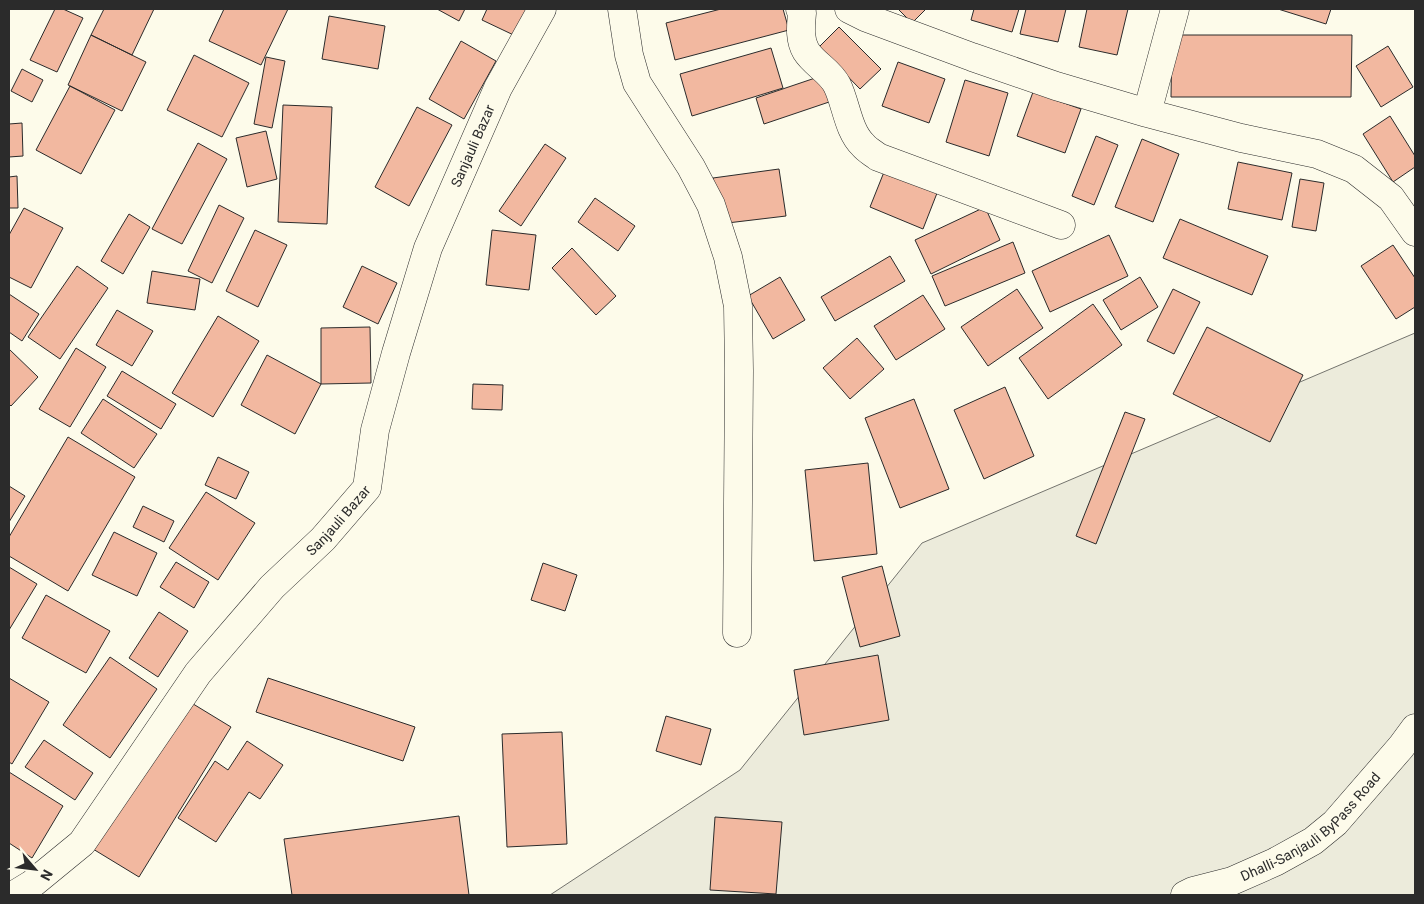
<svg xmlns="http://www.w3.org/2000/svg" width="1424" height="904" font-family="Roboto,sans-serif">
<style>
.green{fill:#ecebdb;stroke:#74746e}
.building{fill:#f2b8a0;stroke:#2b2b2b}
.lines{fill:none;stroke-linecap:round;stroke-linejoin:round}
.minor-casing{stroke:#2b2b2b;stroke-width:29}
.secondary-casing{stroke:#2b2b2b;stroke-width:29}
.primary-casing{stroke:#2b2b2b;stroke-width:29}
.minor{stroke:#fdfbea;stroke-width:28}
.secondary{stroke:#fdfbea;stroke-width:28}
.primary{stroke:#fdfbea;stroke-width:28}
.labels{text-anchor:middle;stroke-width:4;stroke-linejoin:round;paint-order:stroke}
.street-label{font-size:14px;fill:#2b2b2b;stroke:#fdfbea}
</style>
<rect width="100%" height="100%" fill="#fdfbea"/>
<path class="green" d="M 1415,333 L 1415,895 L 550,895 L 740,770 L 922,543 Z"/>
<path class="building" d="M 55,9 L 63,9 L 83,18 L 57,72 L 30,60 Z
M 104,9 L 154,9 L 132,55 L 91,35 Z
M 224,9 L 288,9 L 261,65 L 209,41 Z
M 437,9 L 465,9 L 459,21 Z
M 487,9 L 536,9 L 522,39 L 482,20 Z
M 721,9 L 783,9 L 789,30 L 675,60 L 666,23 Z
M 898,9 L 926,9 L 912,23 Z
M 974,9 L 1019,9 L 1012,32 L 971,20 Z
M 1026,9 L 1066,9 L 1058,42 L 1020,34 Z
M 1087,9 L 1128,9 L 1117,55 L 1079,47 Z
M 1278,9 L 1331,9 L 1326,24 Z
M 329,16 L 385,26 L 378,69 L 322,59 Z
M 839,27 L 881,69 L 860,89 L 819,47 Z
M 91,35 L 146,62 L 122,111 L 68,85 Z
M 1172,35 L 1352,35 L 1351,97 L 1171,97 Z
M 461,41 L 496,61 L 464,119 L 429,99 Z
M 1388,46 L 1413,87 L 1381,107 L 1356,66 Z
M 771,48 L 783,88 L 692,116 L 680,74 Z
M 194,55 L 249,83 L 222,137 L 167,110 Z
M 266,57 L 285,61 L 272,128 L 254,124 Z
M 898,62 L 945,79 L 929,123 L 882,106 Z
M 22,69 L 43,80 L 32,102 L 11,91 Z
M 827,74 L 835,100 L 764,124 L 756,98 Z
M 965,80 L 1008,93 L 989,156 L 946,142 Z
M 70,86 L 115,110 L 81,174 L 36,150 Z
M 1033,92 L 1081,109 L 1065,153 L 1017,136 Z
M 283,105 L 332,107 L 327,224 L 278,222 Z
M 417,107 L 452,125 L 409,206 L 375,187 Z
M 1390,116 L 1415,156 L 1415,167 L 1393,182 L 1363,134 Z
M 22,123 L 23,156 L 9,157 L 9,124 Z
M 266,131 L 277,179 L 247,187 L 236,138 Z
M 1096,136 L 1118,145 L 1094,205 L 1072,196 Z
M 1142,139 L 1179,154 L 1153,222 L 1115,207 Z
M 198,143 L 227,159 L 182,244 L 152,229 Z
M 545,144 L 566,158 L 521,226 L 499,211 Z
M 1238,162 L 1292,173 L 1282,220 L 1228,209 Z
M 886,167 L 939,188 L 923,229 L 870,207 Z
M 779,169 L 786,216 L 719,224 L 713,178 Z
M 17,176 L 18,208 L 9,208 L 9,177 Z
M 1300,179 L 1324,183 L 1316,231 L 1292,227 Z
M 595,198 L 635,226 L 618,251 L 578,222 Z
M 219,205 L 244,218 L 212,283 L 188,271 Z
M 985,207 L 1000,240 L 931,274 L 915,240 Z
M 24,208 L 63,228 L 31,288 L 9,277 L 9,235 Z
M 129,214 L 150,227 L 123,274 L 101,261 Z
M 1180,219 L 1268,256 L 1252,295 L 1163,258 Z
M 255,230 L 287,245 L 258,307 L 226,291 Z
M 492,230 L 536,235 L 529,290 L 486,285 Z
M 1109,235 L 1128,276 L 1050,312 L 1032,271 Z
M 1013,242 L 1025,273 L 945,306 L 932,276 Z
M 1393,245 L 1415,278 L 1415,307 L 1396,319 L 1361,266 Z
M 572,248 L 616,296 L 596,315 L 552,268 Z
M 890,256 L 905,281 L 835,321 L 821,297 Z
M 77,266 L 108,288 L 60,359 L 28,337 Z
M 362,266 L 397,283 L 378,324 L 343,307 Z
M 152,271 L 200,279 L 195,310 L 147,303 Z
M 780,277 L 805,320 L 773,339 L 748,296 Z
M 1140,277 L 1158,307 L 1121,330 L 1103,300 Z
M 1017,289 L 1043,328 L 988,366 L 961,327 Z
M 1173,289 L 1200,302 L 1174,354 L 1147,341 Z
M 9,294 L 39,314 L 22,341 L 9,332 Z
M 923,295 L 945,329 L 896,360 L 874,326 Z
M 1093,304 L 1122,345 L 1048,399 L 1019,358 Z
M 117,310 L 153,331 L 132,366 L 96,345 Z
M 218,316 L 259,341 L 213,417 L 172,393 Z
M 370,327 L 371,383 L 321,384 L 321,328 Z
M 1207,327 L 1303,375 L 1270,442 L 1173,394 Z
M 857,338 L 884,369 L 850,399 L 823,368 Z
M 76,348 L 106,367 L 70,427 L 39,409 Z
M 9,349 L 38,377 L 11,406 L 9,404 Z
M 267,355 L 321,384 L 295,434 L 241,405 Z
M 122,371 L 176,404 L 161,429 L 107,396 Z
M 473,384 L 503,385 L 502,410 L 472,409 Z
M 1005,387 L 1034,456 L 984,479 L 954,410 Z
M 103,399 L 157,434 L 134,468 L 81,433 Z
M 914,399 L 949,489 L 900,508 L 865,418 Z
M 1125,412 L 1145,419 L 1096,544 L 1076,536 Z
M 68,437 L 135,477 L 68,591 L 9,556 L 9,537 Z
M 218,457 L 249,472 L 236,499 L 205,485 Z
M 868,463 L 877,554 L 814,561 L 805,470 Z
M 9,486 L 25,496 L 9,522 Z
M 206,492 L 255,523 L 218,580 L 169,548 Z
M 143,506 L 174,521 L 164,542 L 133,527 Z
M 114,532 L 157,553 L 137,596 L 92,575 Z
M 176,562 L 209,582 L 194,608 L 160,587 Z
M 543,563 L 577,575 L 565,611 L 531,600 Z
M 882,566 L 900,636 L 860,647 L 842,577 Z
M 9,567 L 37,584 L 9,630 Z
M 46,595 L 110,631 L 86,673 L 22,638 Z
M 159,612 L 188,631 L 158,677 L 129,658 Z
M 878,655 L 889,720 L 804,735 L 794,670 Z
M 110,657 L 157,689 L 110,758 L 63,725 Z
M 9,678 L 49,702 L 12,764 L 9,762 Z
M 268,678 L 415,727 L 403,761 L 256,712 Z
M 185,699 L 231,727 L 139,877 L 93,849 Z
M 666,716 L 711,729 L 701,765 L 656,751 Z
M 562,732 L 567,844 L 507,847 L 502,734 Z
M 44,740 L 93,773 L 75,800 L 25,767 Z
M 247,741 L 283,765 L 260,799 L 249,792 L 216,842 L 178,818 L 215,761 L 228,770 Z
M 9,772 L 63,806 L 32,858 L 9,843 Z
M 459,816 L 469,895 L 292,895 L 284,839 Z
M 715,817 L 782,822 L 776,894 L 710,890 Z"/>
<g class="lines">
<g class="minor-casing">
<path id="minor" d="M 622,9 L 629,55 L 637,83 L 691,167 L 711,205 L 728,257 L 738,306 L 739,371 L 737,633
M 800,9 L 802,13 C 801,25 799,39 806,51 C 814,64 830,71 837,85 C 846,103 848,131 863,145 C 867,150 873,153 878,157 L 1061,225
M 849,9 L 867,18 L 972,57 L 1056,86 L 1147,113 L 1241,138 L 1317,154 L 1354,169 L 1391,198 L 1415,232
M 1147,113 L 1175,9"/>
</g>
<g class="secondary-casing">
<g id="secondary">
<path id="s1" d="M 14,895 L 32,884 L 82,843 L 198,673 L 272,587 L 323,539 L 367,488 L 375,430 L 396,353 L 428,248 L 498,88 L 542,9"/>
</g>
</g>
<g class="primary-casing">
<g id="primary">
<path id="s2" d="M 1185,895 L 1193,891 L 1232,881 L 1275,862 L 1313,841 L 1335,823 L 1401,747 L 1415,728"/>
</g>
</g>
<use href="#minor" class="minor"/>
<use href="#secondary" class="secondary"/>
<use href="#primary" class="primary"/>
</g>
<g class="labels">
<g class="street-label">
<text dy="5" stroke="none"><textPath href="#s1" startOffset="902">Sanjauli Bazar</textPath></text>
<text dy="5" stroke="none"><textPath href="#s1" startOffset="499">Sanjauli Bazar</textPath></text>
<text dy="5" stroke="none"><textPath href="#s2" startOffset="146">Dhalli-Sanjauli ByPass Road</textPath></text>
</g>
</g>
<rect width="1424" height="904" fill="none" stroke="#2b2b2b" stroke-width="20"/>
<g transform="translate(35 869) rotate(118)" stroke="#fdfbea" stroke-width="4" paint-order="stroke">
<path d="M0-4L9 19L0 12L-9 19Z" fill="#2b2b2b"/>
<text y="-8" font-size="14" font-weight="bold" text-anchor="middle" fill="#2b2b2b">N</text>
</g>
</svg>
